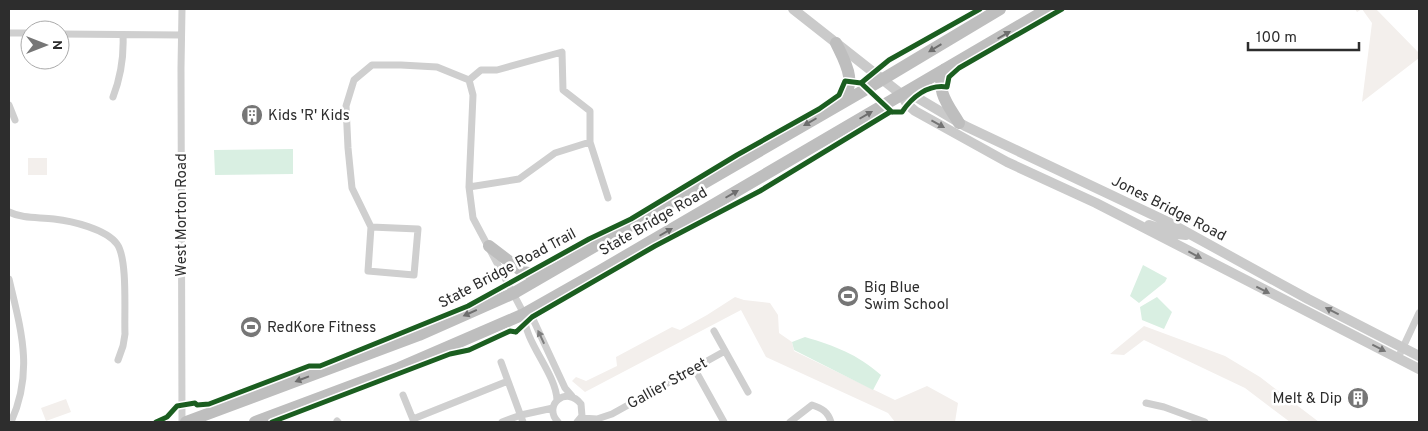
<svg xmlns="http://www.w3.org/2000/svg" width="1428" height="431" font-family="Overpass,sans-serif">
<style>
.green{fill:#f3efec}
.water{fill:#d9efe2}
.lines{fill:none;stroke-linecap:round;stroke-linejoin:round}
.street{stroke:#cfcfcf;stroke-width:7}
.secondary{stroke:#cacaca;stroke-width:10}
.highway{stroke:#bebebe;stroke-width:12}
.cycleway-casing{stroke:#fff;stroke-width:8}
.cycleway{stroke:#1b5e20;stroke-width:5}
.oneway{fill:#6e6e6e}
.oneway2{fill:#747474}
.oneway3{fill:#7e7e7e}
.labels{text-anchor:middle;stroke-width:5;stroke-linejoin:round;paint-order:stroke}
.poi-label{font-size:15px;fill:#2d2d2d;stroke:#fff;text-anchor:start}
.street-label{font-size:15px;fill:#2d2d2d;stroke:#fff}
</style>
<rect width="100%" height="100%" fill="#fff"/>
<path class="green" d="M 1355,9 L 1376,9 L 1419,53 L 1419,58 L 1362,102 L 1372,23 L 1362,9 L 1357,12 Z
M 28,158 L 47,158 L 47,175 L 28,175 Z
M 735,297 L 744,300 L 770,303 L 778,315 L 779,333 L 792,342 L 794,351 L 895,400 L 927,386 L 958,403 L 955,422 L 895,422 L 888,413 L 766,357 L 741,310 L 585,392 L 572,381 L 576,377 L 586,381 L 617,366 L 616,357 L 672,327 L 680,330 L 707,315 Z
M 1144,326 L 1225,356 L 1260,377 L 1319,422 L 1290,422 L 1245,388 L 1144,340 L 1124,355 L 1110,354 Z
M 66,399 L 71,412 L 46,421 L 41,408 Z"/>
<path class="water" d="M 293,149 L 293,174 L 215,175 L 214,150 Z
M 1143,265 L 1167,278 L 1165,282 L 1139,303 L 1130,296 Z
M 1157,297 L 1172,312 L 1164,329 L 1142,320 L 1140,307 Z
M 805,337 C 835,346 857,354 881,375 L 873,390 L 794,350 L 792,342 Z"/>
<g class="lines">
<path class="street" d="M 182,9 L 181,68 L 182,422
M 9,33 L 30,33
M 60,34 L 181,35
M 469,80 L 481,70 L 497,70 L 562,52 L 563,90 L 590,111 L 590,142 L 608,198
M 113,97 C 121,76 124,57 123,35
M 9,105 L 15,120
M 469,187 L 519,179 L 555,153 L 590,142
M 9,212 C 23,219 39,217 54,219 C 72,221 106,229 117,244 C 128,259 124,314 125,334 L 123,346 L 118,360
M 371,227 L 418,229 L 414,275 L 368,271 L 371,227 L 352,188 L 348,148 L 346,106 L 354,80 L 372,65 L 401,65 L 437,67 L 469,80 L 473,95 L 469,187 L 473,218 L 524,314 C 524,342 556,373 557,400
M 9,279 C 21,330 34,371 11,422
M 524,314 L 532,317 L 565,388 L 572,396
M 714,331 L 748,392
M 1398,358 L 1419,313
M 501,362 L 523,422
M 694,368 L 724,422
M 403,395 L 414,422
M 1146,403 L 1164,407 L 1205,422
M 581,418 L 597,419 L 612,414 L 725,351
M 413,419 L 508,381
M 337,421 L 338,422
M 502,422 L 521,415 L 553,408
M 558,422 C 542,405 567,385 581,404 L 582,416 L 577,422
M 790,422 L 812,405 C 822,408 828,412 831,422"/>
<path class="secondary" d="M 793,9 L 901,94 L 907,104 L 915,111 L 1007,162 L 1096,203 L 1419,369
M 901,94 L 916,97 L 965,126 L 1168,222 L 1308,299 L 1419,356
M 1149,225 L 1177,234 L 1186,235"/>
<path class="highway" d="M 836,43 C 846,64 858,82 840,103
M 945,69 C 934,90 949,106 959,123
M 489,246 L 523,272 L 533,274 L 546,269
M 186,422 L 419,335 L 514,293 L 868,88 L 1000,9
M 255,422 L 399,368 L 524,314 L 600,271 L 1048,9"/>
<g class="cycleway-casing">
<path id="cycleway" d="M 861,83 L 889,60 L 980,9
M 516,332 L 532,317 L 655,246 L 760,191 L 890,112 L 902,112 C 912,97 928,84 947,87 L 949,77 L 959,68 L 1062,9
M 156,422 L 167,417 L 177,406 L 195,403 L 197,405 L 209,404 L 309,366 L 320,366 L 468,306 L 589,239 L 631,219 L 737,155 L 819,109 L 839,95 L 845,81 L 861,83 L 892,112
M 272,422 L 450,354 L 469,350 L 510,331 L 516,332"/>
</g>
<use href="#cycleway" class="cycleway"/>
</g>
<defs><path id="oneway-solid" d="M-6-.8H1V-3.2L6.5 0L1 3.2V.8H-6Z" transform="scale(1.25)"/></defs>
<g class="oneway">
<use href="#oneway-solid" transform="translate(1004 35) rotate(-30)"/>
<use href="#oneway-solid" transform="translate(935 48) rotate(149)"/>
<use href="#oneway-solid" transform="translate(866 115) rotate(-30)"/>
<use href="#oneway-solid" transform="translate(810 122) rotate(150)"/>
<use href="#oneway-solid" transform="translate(732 194) rotate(-30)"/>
<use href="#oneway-solid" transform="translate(666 232) rotate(-30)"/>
<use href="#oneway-solid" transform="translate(470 313) rotate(156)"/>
<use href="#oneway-solid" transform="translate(302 379) rotate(159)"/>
</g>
<g class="oneway2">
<use href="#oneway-solid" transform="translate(938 124) rotate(29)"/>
<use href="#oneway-solid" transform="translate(1195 255) rotate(28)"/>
<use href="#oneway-solid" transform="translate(1263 290) rotate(27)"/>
<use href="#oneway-solid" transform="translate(1332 311) rotate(-153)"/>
<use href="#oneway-solid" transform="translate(1379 348) rotate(27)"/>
</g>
<use class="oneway3" href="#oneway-solid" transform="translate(541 337) rotate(-115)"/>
<defs>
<g id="building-disc" transform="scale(1.125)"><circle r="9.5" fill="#767676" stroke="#fff"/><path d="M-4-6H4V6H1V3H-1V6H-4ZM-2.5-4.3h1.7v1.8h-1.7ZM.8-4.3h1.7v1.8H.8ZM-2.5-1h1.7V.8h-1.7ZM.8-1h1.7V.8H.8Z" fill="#fff"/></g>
<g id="stadium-disc" transform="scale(1.125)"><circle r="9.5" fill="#767676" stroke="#fff"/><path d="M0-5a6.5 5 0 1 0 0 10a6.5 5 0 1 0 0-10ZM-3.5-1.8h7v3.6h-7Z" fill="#fff"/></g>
</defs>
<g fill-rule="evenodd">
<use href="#building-disc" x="252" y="115"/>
<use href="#stadium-disc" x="848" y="296"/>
<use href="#stadium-disc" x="251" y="327"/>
<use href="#building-disc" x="1358" y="398"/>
</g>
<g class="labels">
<g class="poi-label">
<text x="268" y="120">Kids 'R' Kids</text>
<text x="864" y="292">Big Blue<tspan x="864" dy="17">Swim School</tspan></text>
<text x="267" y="332">RedKore Fitness</text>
<text x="1342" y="403" text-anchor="end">Melt &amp; Dip</text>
</g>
<g class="street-label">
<text transform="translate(1169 208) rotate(27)" y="5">Jones Bridge Road</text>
<text transform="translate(181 215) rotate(-90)" y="5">West Morton Road</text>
<text transform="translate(653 221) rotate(-30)" y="5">State Bridge Road</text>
<text transform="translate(507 268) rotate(-28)" y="5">State Bridge Road Trail</text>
<text transform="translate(667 383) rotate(-29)" y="5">Gallier Street</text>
</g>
</g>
<rect width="1428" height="431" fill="none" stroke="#2d2d2d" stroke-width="20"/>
<g transform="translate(45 45) rotate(90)"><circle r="24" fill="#ffffff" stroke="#ababab"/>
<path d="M0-4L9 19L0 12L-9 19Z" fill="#767676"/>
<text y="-8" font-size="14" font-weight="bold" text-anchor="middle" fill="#2d2d2d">N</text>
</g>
<path d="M1248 42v8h111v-8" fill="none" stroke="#2d2d2d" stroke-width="2.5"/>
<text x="1256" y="42" font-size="15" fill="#2d2d2d" stroke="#ffffff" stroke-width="4" paint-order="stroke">100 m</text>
</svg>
